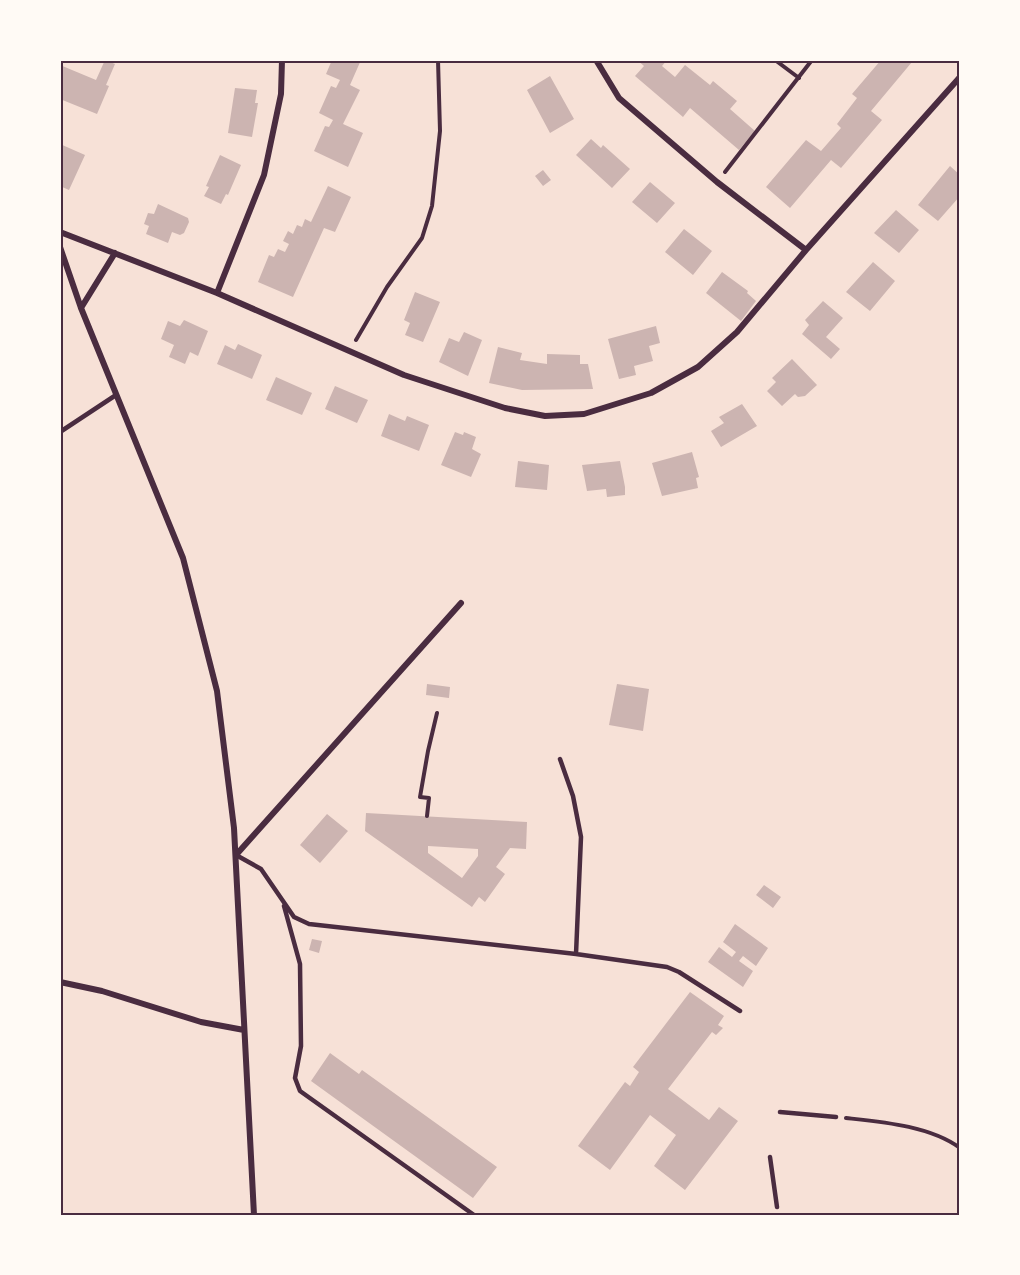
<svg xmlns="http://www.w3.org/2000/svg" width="1020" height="1275" font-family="Montserrat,sans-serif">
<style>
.building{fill:#ccb4b1;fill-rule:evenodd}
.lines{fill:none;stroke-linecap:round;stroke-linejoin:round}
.path{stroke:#4a2c40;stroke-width:4}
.service{stroke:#4a2c40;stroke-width:4.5}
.minor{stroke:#4a2c40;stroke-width:6}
.neatline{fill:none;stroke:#4a2c40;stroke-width:2}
</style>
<rect width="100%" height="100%" fill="#f7e1d7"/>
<path class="building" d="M 105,60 L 115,64 L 106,85 L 109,86 L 97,114 L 60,99 L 60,65 L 96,80 Z
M 332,60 L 361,60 L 350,85 L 360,90 L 343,124 L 363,133 L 348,167 L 314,151 L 325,126 L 329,127 L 333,120 L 319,113 L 331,86 L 336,88 L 340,80 L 326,74 Z
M 637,60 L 667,60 L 662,66 L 675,77 L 685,65 L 710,85 L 713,81 L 737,101 L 730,109 L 755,131 L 739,150 L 690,108 L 683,117 L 635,76 L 644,66 Z
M 881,60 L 909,60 L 912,62 L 871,111 L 882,120 L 841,168 L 831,160 L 790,208 L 766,187 L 806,140 L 821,151 L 841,128 L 837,124 L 857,98 L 852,94 Z
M 550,76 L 574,119 L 550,133 L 527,90 Z
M 235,88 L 257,90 L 255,103 L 258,103 L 252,137 L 228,133 Z
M 591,139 L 601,148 L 603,145 L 630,169 L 612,188 L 576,155 Z
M 60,144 L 85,155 L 69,190 L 60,186 Z
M 220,155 L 241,165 L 228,195 L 226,194 L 221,204 L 204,196 L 209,187 L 206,186 Z
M 950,166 L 960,175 L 960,196 L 938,221 L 918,205 Z
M 543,170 L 551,180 L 543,186 L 535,176 Z
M 650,182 L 675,203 L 657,223 L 632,202 Z
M 328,186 L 351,197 L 335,232 L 324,228 L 293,297 L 258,282 L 269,255 L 274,257 L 278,249 L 285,252 L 289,244 L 283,241 L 288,231 L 293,234 L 297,225 L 302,227 L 305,219 L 311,222 Z
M 158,204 L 188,218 L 189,222 L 184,233 L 180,235 L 172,232 L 168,243 L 146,234 L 149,226 L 144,224 L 148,213 L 154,214 Z
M 896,210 L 919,230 L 899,253 L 874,233 Z
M 684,229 L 712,251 L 693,275 L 665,252 Z
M 873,262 L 895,281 L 870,311 L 846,292 Z
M 722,272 L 748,291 L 747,293 L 756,301 L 741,321 L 706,293 Z
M 415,292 L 440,302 L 423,342 L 405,335 L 410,323 L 404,320 Z
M 823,301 L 843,318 L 826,337 L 840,349 L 831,359 L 802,334 L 809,325 L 805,320 Z
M 184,320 L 208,331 L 198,356 L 190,352 L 185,364 L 169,357 L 174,345 L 161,339 L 168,321 L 180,326 Z
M 656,326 L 660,343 L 649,346 L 653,361 L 634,366 L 636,375 L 619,379 L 608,339 Z
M 464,332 L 482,340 L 468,376 L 439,362 L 449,338 L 459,342 Z
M 238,344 L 262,355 L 252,379 L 217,364 L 225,345 L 235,350 Z
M 498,347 L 522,353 L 520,360 L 547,364 L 547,354 L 580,355 L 580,364 L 588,364 L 593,389 L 522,390 L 489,383 Z
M 792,359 L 817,385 L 805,396 L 798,397 L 795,394 L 782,406 L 767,391 L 776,382 L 772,378 Z
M 276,377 L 312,393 L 302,415 L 266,400 Z
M 335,386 L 368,400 L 357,423 L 325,409 Z
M 742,404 L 757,426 L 721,447 L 711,431 L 724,423 L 719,417 Z
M 389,414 L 405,421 L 407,416 L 429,425 L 419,451 L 381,436 Z
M 455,432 L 463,435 L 464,432 L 476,437 L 472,449 L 481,454 L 471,477 L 441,465 Z
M 692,452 L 699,477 L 696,478 L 698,488 L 662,496 L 652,463 Z
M 518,461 L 549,465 L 547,490 L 515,487 Z
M 620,461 L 625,487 L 625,495 L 607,497 L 606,489 L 587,491 L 582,465 Z
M 427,684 L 450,687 L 449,698 L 426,695 Z
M 617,684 L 649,689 L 643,731 L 609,725 Z
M 366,813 L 527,822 L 526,849 L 510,848 L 496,867 L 505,874 L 485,902 L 479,897 L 472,907 L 365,831 ZM 428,846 L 478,849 L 478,856 L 462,878 L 428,853 Z
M 327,814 L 348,831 L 320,863 L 300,845 Z
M 764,885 L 781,897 L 773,908 L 756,895 Z
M 735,924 L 768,948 L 756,966 L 743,956 L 739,961 L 753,971 L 743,987 L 708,962 L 719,947 L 732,957 L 736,952 L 723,942 Z
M 312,939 L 322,941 L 319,953 L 309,950 Z
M 690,992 L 724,1016 L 718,1025 L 723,1028 L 716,1035 L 712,1032 L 668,1089 L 709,1120 L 719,1107 L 738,1121 L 685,1190 L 654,1166 L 676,1135 L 650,1115 L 610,1170 L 578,1146 L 625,1082 L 630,1086 L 639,1072 L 633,1067 Z
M 330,1053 L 359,1074 L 362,1070 L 497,1167 L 473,1198 L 311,1081 Z"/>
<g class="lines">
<path class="path" d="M 775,60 L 799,78
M 725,172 L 812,60
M 356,340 L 387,287 L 422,238 L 432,206 L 440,131 L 438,60
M 427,816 L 429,798 L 420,797 L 428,751 L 437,713
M 846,1118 C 883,1122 930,1126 960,1148"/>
<path class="service" d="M 60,432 L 116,395
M 560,759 L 573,796 L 581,837 L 576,954
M 236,855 L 261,869 L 294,917 L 309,924 L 576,954 L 667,967 L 679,972 L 740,1011
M 284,906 L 300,964 L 301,1046 L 295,1078 L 300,1091 L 474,1215
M 780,1112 L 836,1117
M 770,1157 L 777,1207"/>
<path class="minor" d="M 596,60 L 619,98 L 717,182 L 806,250
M 60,232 L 217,293 L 404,375 L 505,408 L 545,416 L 584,414 L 651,393 L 698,367 L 737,332 L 806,250 L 960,77
M 60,247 L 81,308 L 183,558 L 217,691 L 234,828 L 254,1215
M 217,293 L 264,175 L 281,94 L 282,60
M 81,308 L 115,253
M 236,855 L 461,603
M 60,982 L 102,991 L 201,1022 L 244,1030"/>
</g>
<rect width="1020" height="1275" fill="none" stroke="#fffaf5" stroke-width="123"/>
<rect x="62" y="62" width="896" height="1152" class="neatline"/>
</svg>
